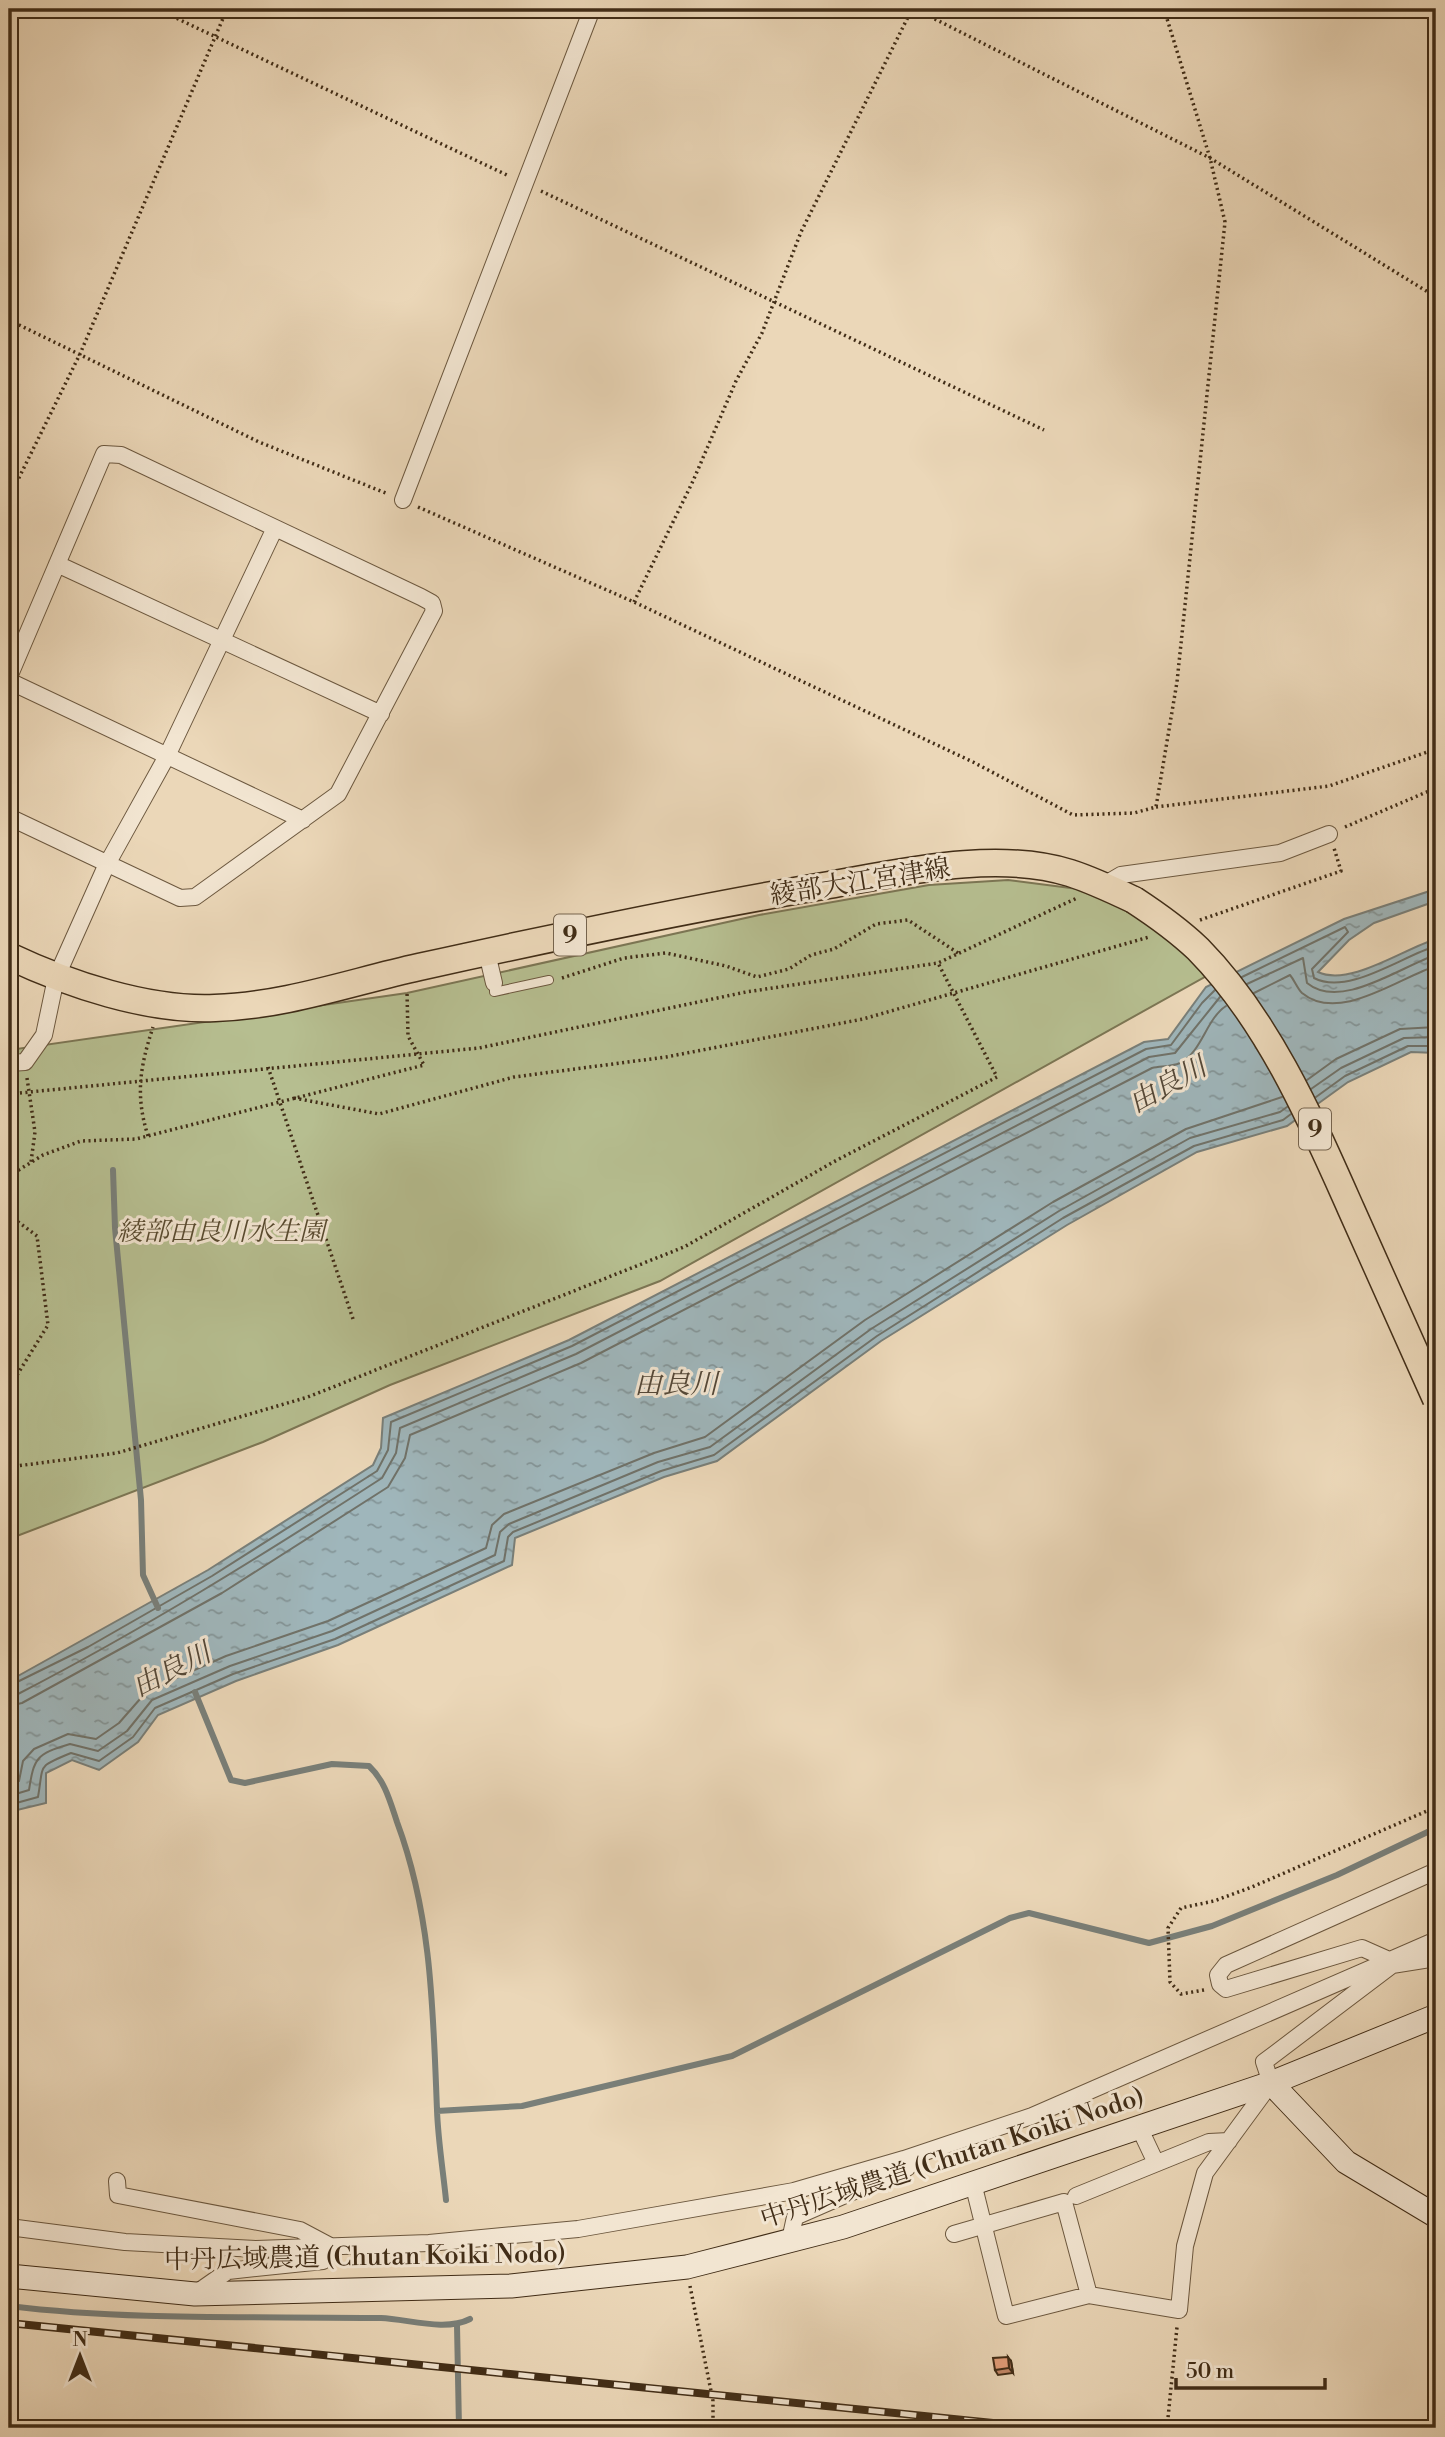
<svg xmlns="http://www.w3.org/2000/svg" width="1445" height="2437" font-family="'Libre Bodoni','Noto Serif JP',serif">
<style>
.park{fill:#b6be90;stroke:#7c7654;stroke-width:2}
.water{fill:url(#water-ripples);stroke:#797f79;stroke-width:2}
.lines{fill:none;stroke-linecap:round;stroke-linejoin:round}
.shore{stroke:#707269;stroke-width:2}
.stream{stroke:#797f79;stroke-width:6}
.lane-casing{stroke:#6c583f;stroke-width:10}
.street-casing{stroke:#6c583f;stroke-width:18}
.secondary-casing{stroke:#412d17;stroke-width:25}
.primary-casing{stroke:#412d17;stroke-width:29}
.path{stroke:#412d17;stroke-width:3.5;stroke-dasharray:2 3.5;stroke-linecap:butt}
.lane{stroke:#f2e5d1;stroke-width:8}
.street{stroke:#f2e5d1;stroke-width:16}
.secondary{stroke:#f2e5d1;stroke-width:23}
.primary{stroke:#ebd7b8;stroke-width:26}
.rail-casing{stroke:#412d17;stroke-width:8}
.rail{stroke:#f2e5d1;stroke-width:5;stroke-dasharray:16;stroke-linecap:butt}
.primary-bridge-casing{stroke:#412d17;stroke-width:29;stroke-linecap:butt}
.primary-bridge{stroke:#ebd7b8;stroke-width:26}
.wall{fill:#c48969;stroke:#412d17;stroke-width:2}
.shaded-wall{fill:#a06f55;stroke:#412d17;stroke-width:2}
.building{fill:#e49f7a;stroke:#412d17;stroke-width:2}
.labels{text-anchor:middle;stroke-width:6;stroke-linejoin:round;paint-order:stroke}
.shield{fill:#f2e5d1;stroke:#76644f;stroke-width:2}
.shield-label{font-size:24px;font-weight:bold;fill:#412d17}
.street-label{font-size:26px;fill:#412d17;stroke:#f2e5d1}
.park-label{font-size:26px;font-style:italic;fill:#584a2f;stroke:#f2e5d1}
.water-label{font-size:28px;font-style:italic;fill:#544838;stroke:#f2e5d1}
</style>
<defs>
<pattern id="water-ripples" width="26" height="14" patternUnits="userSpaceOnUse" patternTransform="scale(1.75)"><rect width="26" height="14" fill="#9fb6bb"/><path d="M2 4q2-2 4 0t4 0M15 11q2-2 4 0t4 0" fill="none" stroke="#839497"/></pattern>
</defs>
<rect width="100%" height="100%" fill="#ebd7b8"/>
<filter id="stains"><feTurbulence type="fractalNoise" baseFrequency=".00286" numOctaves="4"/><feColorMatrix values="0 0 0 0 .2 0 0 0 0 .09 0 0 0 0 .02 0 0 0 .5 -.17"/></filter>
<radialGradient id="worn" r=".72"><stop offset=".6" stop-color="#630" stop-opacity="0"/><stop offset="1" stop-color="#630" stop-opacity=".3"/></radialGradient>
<path class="park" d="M 1008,880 L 1086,890 L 1158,924 L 1210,974 L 660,1281 L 390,1385 L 263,1442 L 9,1539 L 9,1050 L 407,993 L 759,915 L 929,885 Z"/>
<path class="water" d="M 1436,889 L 1436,901 L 1374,923 L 1349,940 L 1318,972 C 1350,987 1403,949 1436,939 L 1436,1053 L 1411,1052 L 1348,1082 L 1287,1126 L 1197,1152 L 1067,1225 L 881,1341 L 717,1461 L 664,1477 L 515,1538 L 512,1565 L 338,1645 L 236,1681 L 158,1715 L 138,1742 L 99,1770 L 72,1760 L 46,1773 L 46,1803 L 9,1812 L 9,1681 L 208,1570 L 373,1465 L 381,1448 L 383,1418 L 569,1340 L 1144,1042 L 1168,1039 L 1206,987 L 1344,919 Z"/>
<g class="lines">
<path class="shore" d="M 1242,977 L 1345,927 L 1348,932 L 1312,969 L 1314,978 C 1348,996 1402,956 1436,946
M 1247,984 L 1303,958 L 1307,983 C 1341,1011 1401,966 1436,955
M 1254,993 L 1290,975 C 1295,981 1297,988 1302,993 C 1339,1024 1400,977 1436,966
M 1307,1080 L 1336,1059 L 1400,1029 L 1436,1027
M 1311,1089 L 1341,1068 L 1404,1038 L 1436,1037
M 1316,1097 L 1345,1076 L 1408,1046 L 1436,1046
M 9,1686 L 88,1647 L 212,1576 L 377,1471 L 388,1450 L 391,1422 L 572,1346 L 1146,1049 L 1171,1045 L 1202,1003 L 1215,990
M 9,1695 L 18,1694 C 144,1629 263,1555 382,1478 L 396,1453 L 400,1428 L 576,1354 L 1149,1057 L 1175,1053 L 1220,997
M 9,1706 L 22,1703 L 222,1593 L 388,1487 L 405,1458 L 410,1435 L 581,1363 L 1152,1068 C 1161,1066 1171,1067 1180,1063 C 1202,1052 1206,1019 1226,1006
M 9,1785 L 19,1781 L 23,1761 L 34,1749 L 68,1734 L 96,1739 L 119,1723 L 147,1691 L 226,1656 L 328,1621 L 486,1548 L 492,1525 L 504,1514 L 654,1453 L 705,1437 L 865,1320 L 1053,1202 L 1186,1129 L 1282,1097
M 9,1796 L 29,1790 C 34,1758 36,1754 70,1744 L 98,1751 L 127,1731 L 152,1700 L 230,1666 L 332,1631 L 495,1555 L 500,1532 L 509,1524 L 658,1462 L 710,1447 L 871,1329 L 1059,1211 L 1190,1138 L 1280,1112 L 1287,1107
M 9,1805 L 38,1797 C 44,1764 36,1767 71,1753 L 99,1761 L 133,1737 L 155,1708 L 233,1674 L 335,1639 L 504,1561 L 508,1537 L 513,1532 L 661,1471 L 714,1455 L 877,1336 L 1063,1218 L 1194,1146 L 1283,1120 L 1291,1114"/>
<path class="stream" d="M 113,1170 L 115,1228 L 141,1500 L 143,1575 L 158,1608
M 195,1692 L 231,1780 L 245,1783 L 332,1764 L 369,1766 C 385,1781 390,1801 397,1822 C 432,1916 433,2011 437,2110 C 438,2140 443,2170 446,2200
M 437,2111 L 522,2106 L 732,2056 L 1010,1918 L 1029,1913 L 1149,1943 L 1212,1926 L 1337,1875 L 1436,1828
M 9,2306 C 132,2321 257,2316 381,2318 C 408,2319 445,2332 470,2319
M 457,2325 L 459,2428"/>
<g class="lane-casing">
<path id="lane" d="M 494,983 L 494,992 L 549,980"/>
</g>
<g class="street-casing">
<path id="street" d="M 403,500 L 592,9
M 57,564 L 381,714
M 9,677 L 104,454 L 121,455 L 421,597 L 432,603 L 434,611 L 338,794 L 195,897 L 180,898 L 9,817
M 9,681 L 303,820
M 1104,885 L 1121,875 L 1280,853 L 1329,834
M 487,953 L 494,983
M 9,1063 L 25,1062 L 44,1035 L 56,978 L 106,866 L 167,756 L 274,530
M 1392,1965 L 1389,1960 L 1362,1948 L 1226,1989 L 1220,1984 L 1218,1975 L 1226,1965 L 1436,1871
M 1139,2127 L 1156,2163
M 117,2181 L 118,2195 L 300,2230 L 332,2247 L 323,2261 L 228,2271 L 195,2294
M 1076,2196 L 1209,2142 L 1229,2141
M 9,2227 L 125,2242 L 256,2249 L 429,2243 L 578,2229 L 794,2191 L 904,2159 L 1032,2116 L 1436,1940
M 954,2234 L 1064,2202 L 1089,2295 L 1006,2316 L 973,2183
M 790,2240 L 795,2217 L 907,2168 L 905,2162
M 1089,2295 L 1179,2310 L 1185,2246 L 1205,2173 L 1271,2083 L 1264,2062 L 1392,1965 L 1436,1958"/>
</g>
<g class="secondary-casing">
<path id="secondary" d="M 1271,2083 L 1346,2162 L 1436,2216
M 9,2276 L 195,2294 L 511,2286 L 687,2267 L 843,2227 L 1271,2083 L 1436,2016"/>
</g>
<g class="primary-casing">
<path id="primary" d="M 9,956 C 68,984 148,1011 215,1008 C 285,1006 351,982 419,967 C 555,937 692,908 829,885 C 903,872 997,850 1070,873 C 1092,880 1113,890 1134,900"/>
</g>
<path class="path" d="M 157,9 L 509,176
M 915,9 L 1210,158 L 1436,297
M 541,191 L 1044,430
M 9,320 L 259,442 L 388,494
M 9,498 L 80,354 L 227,9
M 418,507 L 634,602 L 973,762 L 1073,815 L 1134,813 L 1156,807 L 1177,682 L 1225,222 L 1210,158 L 1164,9
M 634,602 L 693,481 L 736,381 L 762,333 L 801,232 L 912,9
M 1156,807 L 1329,786 L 1436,749
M 1345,827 L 1436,788
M 1200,920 L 1341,871 L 1334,848
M 562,978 L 624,958 L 666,953 L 726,966 L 757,977 L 789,969 L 811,955 L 834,949 L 876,924 L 908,920 L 958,953
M 268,1067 L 353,1319
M 27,1078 L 35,1132 L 31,1162
M 9,1094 L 479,1048 L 746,992 L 938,963 L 1077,898
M 294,1098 L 379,1114 L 514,1077 L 666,1057 L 863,1019 L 1149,937
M 148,1136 C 135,1095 140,1067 153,1027
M 9,1176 L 43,1155 L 81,1141 L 136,1139 L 424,1065 L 408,1036 L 407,992
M 9,1215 L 37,1236 L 48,1325 L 9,1388
M 9,1467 L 117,1453 L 308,1397 L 684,1247 L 837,1160 L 997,1077 L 938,963
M 1204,1990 L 1181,1994 L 1170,1982 L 1168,1928 L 1181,1908 L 1214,1901 L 1252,1887 L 1436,1807
M 690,2286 L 713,2401 L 713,2428
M 1167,2428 L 1177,2327"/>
<use href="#lane" class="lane"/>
<use href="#street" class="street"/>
<use href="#secondary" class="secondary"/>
<use href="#primary" class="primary"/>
<g class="rail-casing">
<path id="rail" d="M 9,2323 L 1042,2428"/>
</g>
<use href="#rail" class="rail"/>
<g class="primary-bridge-casing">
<path id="primary-bridge" d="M 1134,900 C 1157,915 1178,930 1198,949 C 1268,1020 1311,1119 1351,1209 C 1380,1273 1408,1336 1436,1399"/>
</g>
<use href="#primary-bridge" class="primary-bridge"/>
</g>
<path class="wall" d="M 1011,2361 L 1013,2373 L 998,2375 L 995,2370 Z"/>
<path class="shaded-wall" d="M 1008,2357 L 1011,2361 L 1013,2373 L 1009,2368 Z"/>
<path class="building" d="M 1008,2357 L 1009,2368 L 995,2370 L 993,2358 Z"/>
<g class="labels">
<g class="shield">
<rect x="554" y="914.5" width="32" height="41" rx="5"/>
<rect x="1299" y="1108.5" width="32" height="41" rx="5"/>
</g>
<g class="shield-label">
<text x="570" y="943">9</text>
<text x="1315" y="1137">9</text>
</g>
<g class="street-label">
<text transform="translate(860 881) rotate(-9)" y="9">綾部大江宮津線</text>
<text transform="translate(952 2157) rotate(-18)" y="9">中丹広域農道 (Chutan Koiki Nodo)</text>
<text transform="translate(365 2256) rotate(-1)" y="9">中丹広域農道 (Chutan Koiki Nodo)</text>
</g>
<g class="park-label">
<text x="221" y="1240">綾部由良川水生園</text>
</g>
<g class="water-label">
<text transform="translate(1167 1084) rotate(-29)" y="10">由良川</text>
<text x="676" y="1393">由良川</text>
<text transform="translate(171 1669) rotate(-27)" y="10">由良川</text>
</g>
</g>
<rect width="1445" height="2437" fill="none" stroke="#ebd7b8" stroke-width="35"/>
<rect x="10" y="10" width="1424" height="2416" fill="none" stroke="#412d17" stroke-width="3.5"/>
<rect x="18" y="18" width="1410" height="2402" fill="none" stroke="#412d17" stroke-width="2"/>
<g transform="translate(80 2356)" stroke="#f2e5d1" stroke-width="5" paint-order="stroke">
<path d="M0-5L12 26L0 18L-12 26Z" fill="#412d17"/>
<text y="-10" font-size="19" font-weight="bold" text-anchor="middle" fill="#412d17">N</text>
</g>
<path d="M1176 2378v10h149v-10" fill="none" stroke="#412d17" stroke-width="3.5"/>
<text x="1186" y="2378" font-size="21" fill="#412d17" stroke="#f2e5d1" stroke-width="5" paint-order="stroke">50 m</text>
<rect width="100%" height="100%" filter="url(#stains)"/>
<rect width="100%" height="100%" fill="url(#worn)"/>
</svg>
